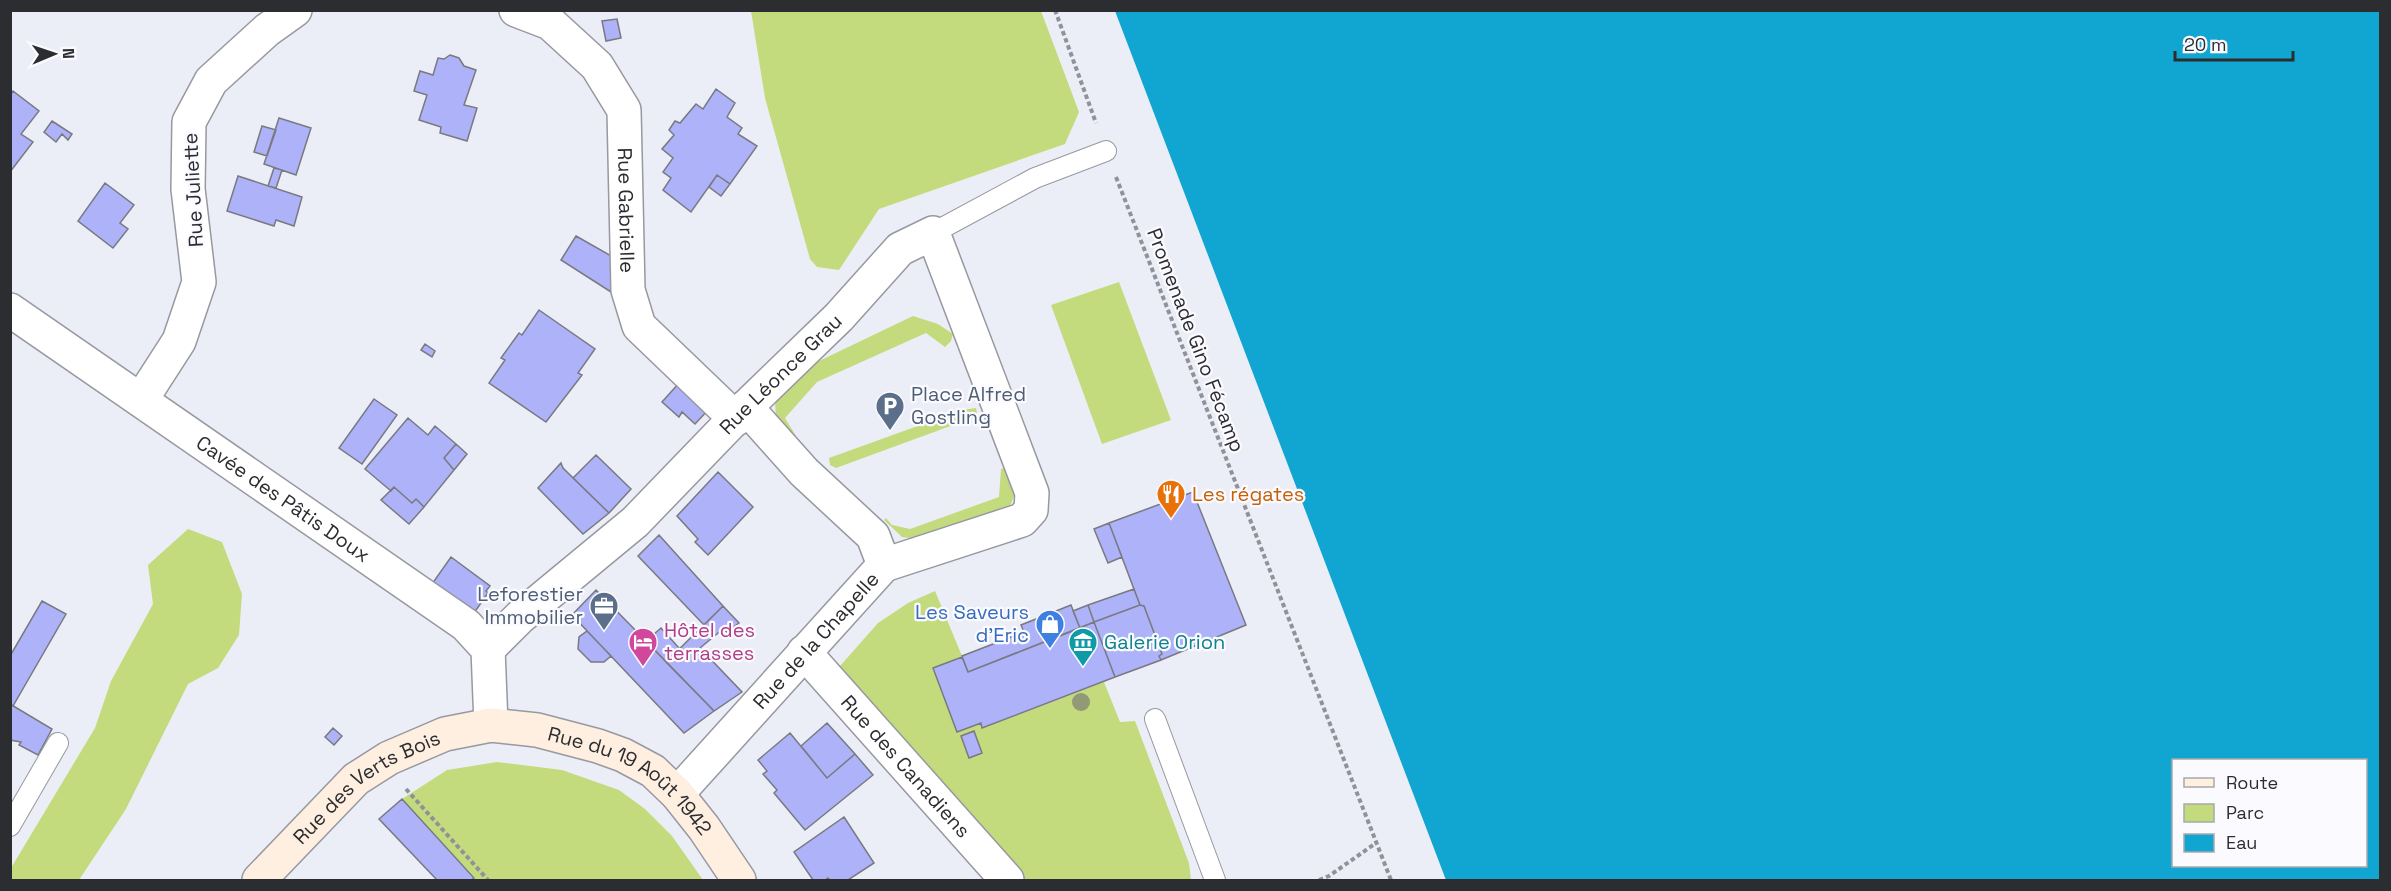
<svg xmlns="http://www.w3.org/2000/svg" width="2391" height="891" font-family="'Space Grotesk',sans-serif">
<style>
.green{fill:#c3db7c}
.water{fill:#11a5d1;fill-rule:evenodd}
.building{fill:#adb2f9;stroke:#787981;stroke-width:1.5}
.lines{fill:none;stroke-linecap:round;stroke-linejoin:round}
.lane-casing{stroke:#9798a0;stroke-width:22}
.street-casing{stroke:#9798a0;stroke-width:36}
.secondary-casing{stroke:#9798a0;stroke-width:36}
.path{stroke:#919299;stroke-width:4;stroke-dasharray:4.5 3;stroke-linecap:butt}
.lane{stroke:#fff;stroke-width:20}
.street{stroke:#fff;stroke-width:33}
.secondary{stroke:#feefe1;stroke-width:33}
.tree{fill:#919976}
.labels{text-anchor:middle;stroke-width:4.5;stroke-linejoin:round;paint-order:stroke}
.street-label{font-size:20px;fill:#2c2d30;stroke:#fbfbff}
.service-label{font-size:20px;fill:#4e5e75;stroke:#fbfbff;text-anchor:start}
.food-label{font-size:20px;fill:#c56008;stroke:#fbfbff;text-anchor:start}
.shop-label{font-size:20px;fill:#366cbe;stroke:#fbfbff;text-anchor:end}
.hotel-label{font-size:20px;fill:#b23c85;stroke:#fbfbff;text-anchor:start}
.culture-label{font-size:20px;fill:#0d838f;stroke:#fbfbff;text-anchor:start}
</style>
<rect width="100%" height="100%" fill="#eceef7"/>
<path class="green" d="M 751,11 L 1041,11 L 1079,112 L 1065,144 L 879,209 L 839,270 L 817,267 L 810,259 L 765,98 Z
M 1119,282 L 1171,420 L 1102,444 L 1051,305 Z
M 913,316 L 938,324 L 953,334 L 951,341 L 945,347 L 926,333 L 817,382 L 785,418 L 796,436 L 795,440 L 776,422 L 775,399 L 817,362 Z
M 976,408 L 977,413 L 975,417 L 836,468 L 830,465 L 829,458 L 962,410 Z
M 1008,467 L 1017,489 L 1008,511 L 922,540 L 902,537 L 884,520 L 886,518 L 892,525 L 910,529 L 999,497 L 1001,469 Z
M 188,529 L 222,542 L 242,594 L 239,635 L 218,668 L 188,684 L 126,809 L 79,880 L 11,880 L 11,868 L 95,728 L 111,681 L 153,604 L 148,565 Z
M 935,591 L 962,656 L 933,668 L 957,732 L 981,723 L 983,728 L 1104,682 L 1120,722 L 1135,721 L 1189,863 L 1191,880 L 1025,880 L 848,685 L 840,666 L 878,623 L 908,603 Z
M 497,762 L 562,770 L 619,790 L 645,809 L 672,836 L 703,880 L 476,880 L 402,799 L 447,770 Z"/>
<path class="water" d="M 1115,11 L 2380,11 L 2380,880 L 1446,880 ZM 2174,760 L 2366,760 L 2366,866 L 2174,866 Z"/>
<path class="building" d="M 617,19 L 621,38 L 606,41 L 602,21 Z
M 450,55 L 459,58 L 464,66 L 476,70 L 464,105 L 477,108 L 467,141 L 440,133 L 441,127 L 419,120 L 427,95 L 414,91 L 420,71 L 433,75 L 438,58 L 444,59 Z
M 716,89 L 735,103 L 727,117 L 742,128 L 738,134 L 757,146 L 730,184 L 717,175 L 691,212 L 663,190 L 671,178 L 663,172 L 673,158 L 662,149 L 674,135 L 669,130 L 675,121 L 680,123 L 696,104 L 703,109 Z
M 13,91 L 39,111 L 21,134 L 33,142 L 10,172 L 10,95 Z
M 279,118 L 311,128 L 296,175 L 264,164 Z
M 52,121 L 72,134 L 68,140 L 62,134 L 56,142 L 44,132 Z
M 262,126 L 276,130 L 267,156 L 254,152 Z
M 274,168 L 282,170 L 276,188 L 268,186 Z
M 717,175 L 730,184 L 721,196 L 709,187 Z
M 238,176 L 302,197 L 294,226 L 276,220 L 274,226 L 227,211 Z
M 105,183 L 134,205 L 120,223 L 128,229 L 113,248 L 78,221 Z
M 576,236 L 620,261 L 622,299 L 561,260 Z
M 539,310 L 595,349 L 578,373 L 582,375 L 546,422 L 489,383 L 505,360 L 501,358 L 519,333 L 522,335 Z
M 425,344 L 435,351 L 432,357 L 421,350 Z
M 680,382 L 709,409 L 695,424 L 682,412 L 679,417 L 662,402 Z
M 374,399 L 397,415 L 362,464 L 339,448 Z
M 408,418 L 428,435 L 435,426 L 456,444 L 444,458 L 454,470 L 424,507 L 416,499 L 412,503 L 394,487 L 391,491 L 365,469 Z
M 456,444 L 467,454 L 454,470 L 444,458 Z
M 596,455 L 631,489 L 609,513 L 573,478 Z
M 561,463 L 563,468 L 609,513 L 583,534 L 538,488 Z
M 718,472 L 753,507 L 708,555 L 695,542 L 698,539 L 677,516 Z
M 394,487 L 412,503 L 416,499 L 424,507 L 409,524 L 381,500 Z
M 1193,492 L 1246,625 L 1161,660 L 1159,656 L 1162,654 L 1144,606 L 1140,605 L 1109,523 Z
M 1109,523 L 1122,557 L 1108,563 L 1094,529 Z
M 659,535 L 723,606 L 704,625 L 638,556 Z
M 451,557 L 490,586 L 486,591 L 488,593 L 474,613 L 432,584 Z
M 1134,589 L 1140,605 L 1094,622 L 1088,605 Z
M 596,590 L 646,641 L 714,711 L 684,733 L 572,615 Z
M 42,601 L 66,614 L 13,706 L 10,704 L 10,656 Z
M 1071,605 L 1080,628 L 968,672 L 962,656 L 1024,632 L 1021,625 Z
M 1088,605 L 1094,622 L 1080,628 L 1073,611 Z
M 1140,605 L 1144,606 L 1162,654 L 1159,656 L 1161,660 L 1115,677 L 1094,622 Z
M 723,606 L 739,623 L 727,632 L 723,629 L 700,648 L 742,692 L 714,711 L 666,662 Z
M 1094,622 L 1115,677 L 982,728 L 981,723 L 957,732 L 933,668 L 962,657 L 968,672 Z
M 661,628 L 679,648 L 666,662 L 646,641 Z
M 587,631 L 611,656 L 604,662 L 591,662 L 578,649 L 579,637 Z
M 10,704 L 52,729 L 38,755 L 19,745 L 21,742 L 10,740 Z
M 827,723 L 855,754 L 827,778 L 801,746 Z
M 333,728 L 342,736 L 334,745 L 325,737 Z
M 974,731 L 982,753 L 969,758 L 961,736 Z
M 790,733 L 827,778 L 855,754 L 873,775 L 805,830 L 774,793 L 777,790 L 763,774 L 767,771 L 758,760 Z
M 402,799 L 474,878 L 471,880 L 437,880 L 379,819 Z
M 844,817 L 874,863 L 848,880 L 830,880 L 828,878 L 825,880 L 813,880 L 794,852 Z"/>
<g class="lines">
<g class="lane-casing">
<path id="lane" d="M 933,233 L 1035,178 L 1106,151
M 1155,719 L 1215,880
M 10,826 L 58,743"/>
</g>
<g class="street-casing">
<g id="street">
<path id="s1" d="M 516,10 L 550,23 L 597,66 L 624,110 L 628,290 L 639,326 L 736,419"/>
<path id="s2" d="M 10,310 L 466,625 L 488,649 L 491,725"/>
<path d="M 141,400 L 179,341 L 199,282 L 188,189 L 189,122 L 211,81 L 267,30 L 295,10"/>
<path id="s3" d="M 488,649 L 520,617 L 635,522 L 746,407 L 839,317 L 900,249 L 933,233 L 1032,493 L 1031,510 L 1022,520 L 884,565"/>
<path id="s4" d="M 804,652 L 1007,880"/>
<path id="s5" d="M 677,794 L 884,565 L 873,536 L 804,472 L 746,407"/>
</g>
</g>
<g class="secondary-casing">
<g id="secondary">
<path id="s6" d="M 259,880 L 356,779 L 389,758 L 445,734 L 491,725 L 537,730 L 598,746 L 623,755 L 653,771 L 677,794 L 704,828 L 739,880"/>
</g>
</g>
<path class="path" d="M 1055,10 L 1096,123
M 1116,177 L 1391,880
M 406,789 L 488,880
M 1319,880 L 1329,876 L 1376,843"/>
<use href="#lane" class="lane"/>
<use href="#street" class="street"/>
<use href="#secondary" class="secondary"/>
</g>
<circle class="tree" cx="1081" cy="702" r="9"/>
<defs>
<g id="parking-pin" transform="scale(1.5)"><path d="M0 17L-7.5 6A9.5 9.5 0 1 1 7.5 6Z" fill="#5c6f8a" stroke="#fbfbff"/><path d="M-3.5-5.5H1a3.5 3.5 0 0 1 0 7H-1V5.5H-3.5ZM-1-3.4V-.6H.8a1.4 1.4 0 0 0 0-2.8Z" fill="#fff"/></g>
<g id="restaurant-pin" transform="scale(1.5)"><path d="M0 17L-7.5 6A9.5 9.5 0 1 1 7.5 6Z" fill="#e8710a" stroke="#fbfbff"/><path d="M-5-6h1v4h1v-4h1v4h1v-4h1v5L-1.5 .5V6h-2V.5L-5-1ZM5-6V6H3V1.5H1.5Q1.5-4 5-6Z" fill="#fff"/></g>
<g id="office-pin" transform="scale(1.5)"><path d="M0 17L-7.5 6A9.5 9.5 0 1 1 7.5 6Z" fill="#5c6f8a" stroke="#fbfbff"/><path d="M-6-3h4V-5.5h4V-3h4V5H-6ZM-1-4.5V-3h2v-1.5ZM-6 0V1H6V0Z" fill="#fff"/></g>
<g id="shop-pin" transform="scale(1.5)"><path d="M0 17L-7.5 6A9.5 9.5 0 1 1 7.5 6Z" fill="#3f7fe0" stroke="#fbfbff"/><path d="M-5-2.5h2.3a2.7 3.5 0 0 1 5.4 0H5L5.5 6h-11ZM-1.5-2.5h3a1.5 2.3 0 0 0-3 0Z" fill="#fff"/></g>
<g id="hotel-pin" transform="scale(1.5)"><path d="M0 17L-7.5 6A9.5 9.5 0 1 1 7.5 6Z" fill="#d1479c" stroke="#fbfbff"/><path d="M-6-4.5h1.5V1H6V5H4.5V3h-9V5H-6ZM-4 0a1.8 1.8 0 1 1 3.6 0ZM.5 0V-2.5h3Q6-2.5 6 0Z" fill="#fff"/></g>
<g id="museum-pin" transform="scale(1.5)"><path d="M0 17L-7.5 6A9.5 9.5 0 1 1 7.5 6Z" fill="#0f9aa8" stroke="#fbfbff"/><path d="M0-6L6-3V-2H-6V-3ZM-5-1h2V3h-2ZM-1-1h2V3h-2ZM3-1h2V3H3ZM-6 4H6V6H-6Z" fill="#fff"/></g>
</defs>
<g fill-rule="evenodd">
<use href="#parking-pin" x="890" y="406"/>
<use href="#restaurant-pin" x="1171" y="494"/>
<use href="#office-pin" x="604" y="606"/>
<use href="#shop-pin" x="1050" y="624"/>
<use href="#hotel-pin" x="643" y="642"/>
<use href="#museum-pin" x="1083" y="642"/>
</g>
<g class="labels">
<g class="street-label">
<text transform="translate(193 190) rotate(-93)" y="7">Rue Juliette</text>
<text dy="7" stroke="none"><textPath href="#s1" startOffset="252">Rue Gabrielle</textPath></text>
<text transform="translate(1196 340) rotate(69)" y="7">Promenade Gino Fécamp</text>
<text dy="7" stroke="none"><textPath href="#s3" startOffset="402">Rue Léonce Grau</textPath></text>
<text dy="7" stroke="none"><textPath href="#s2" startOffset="332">Cavée des Pâtis Doux</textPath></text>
<text dy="7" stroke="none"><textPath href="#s5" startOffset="207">Rue de la Chapelle</textPath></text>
<text dy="7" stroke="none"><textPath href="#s4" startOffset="153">Rue des Canadiens</textPath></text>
<text dy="7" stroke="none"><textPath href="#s6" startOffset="442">Rue du 19 Août 1942</textPath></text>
<text dy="7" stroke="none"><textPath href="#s6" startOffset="144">Rue des Verts Bois</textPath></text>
</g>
<g class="service-label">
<text x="911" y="401">Place Alfred<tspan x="911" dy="23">Gostling</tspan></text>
<text x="583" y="601" text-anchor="end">Leforestier<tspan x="583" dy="23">Immobilier</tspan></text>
</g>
<g class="food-label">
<text x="1192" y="501">Les régates</text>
</g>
<g class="shop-label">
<text x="1029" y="619">Les Saveurs<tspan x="1029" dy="23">d'Eric</tspan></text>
</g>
<g class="hotel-label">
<text x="664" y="637">Hôtel des<tspan x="664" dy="23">terrasses</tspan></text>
</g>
<g class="culture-label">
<text x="1104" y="649">Galerie Orion</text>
</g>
</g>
<rect width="2391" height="891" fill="none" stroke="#2c2d30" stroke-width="24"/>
<rect x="2172" y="759" width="195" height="108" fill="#fbfbff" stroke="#a8a9ac" stroke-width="1.5"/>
<rect x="2184" y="778" width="30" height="9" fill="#feefe1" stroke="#a8a9ac" stroke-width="1.5"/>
<text x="2226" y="789" font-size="18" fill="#2c2d30">Route</text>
<rect x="2184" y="804" width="30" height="18" fill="#c3db7c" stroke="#a8a9ac" stroke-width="1.5"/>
<text x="2226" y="819" font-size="18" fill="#2c2d30">Parc</text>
<rect x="2184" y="834" width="30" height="18" fill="#11a5d1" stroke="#a8a9ac" stroke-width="1.5"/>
<text x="2226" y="849" font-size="18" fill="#2c2d30">Eau</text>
<g transform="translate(54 54) rotate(88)" stroke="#fbfbff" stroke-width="4.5" paint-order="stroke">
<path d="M0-4.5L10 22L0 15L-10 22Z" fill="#2c2d30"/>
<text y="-9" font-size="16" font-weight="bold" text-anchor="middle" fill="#2c2d30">N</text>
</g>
<path d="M2175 51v9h118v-9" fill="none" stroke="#2c2d30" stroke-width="3"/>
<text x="2184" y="51" font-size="18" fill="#2c2d30" stroke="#fbfbff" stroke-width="4.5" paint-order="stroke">20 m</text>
</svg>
